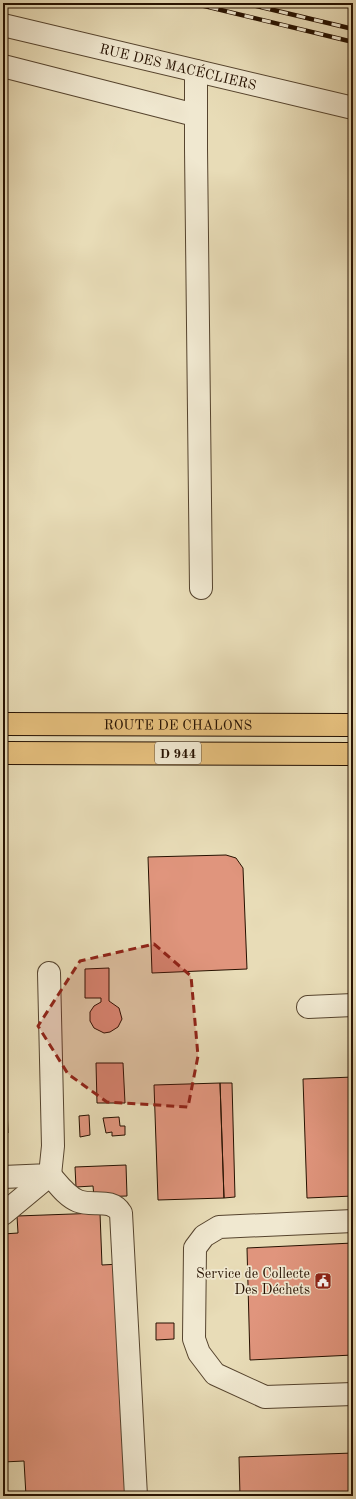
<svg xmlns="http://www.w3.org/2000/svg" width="356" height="1499" font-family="'Old Standard TT',serif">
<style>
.building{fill:#e0957d;stroke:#261100}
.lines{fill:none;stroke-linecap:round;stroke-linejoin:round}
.minor-casing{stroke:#56442e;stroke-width:24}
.major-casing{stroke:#261100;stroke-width:24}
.minor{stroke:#f0e8d0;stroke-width:22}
.major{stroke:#e4be7c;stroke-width:22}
.rail-casing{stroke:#261100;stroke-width:4.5}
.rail{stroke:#f0e8d0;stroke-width:3;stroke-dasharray:9;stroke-linecap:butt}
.marked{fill:#8f2418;fill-opacity:0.2;stroke:#8f2418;stroke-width:3;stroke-dasharray:8 5;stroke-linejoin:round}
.labels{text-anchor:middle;stroke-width:3.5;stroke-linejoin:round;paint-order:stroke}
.shield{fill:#f0e8d0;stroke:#63523e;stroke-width:1}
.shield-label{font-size:13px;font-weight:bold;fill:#261100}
.street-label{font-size:14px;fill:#261100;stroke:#f0e8d0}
.poi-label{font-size:14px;fill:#261100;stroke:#f0e8d0;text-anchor:end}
</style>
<rect width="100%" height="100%" fill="#e8dcb7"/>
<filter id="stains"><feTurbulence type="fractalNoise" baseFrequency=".005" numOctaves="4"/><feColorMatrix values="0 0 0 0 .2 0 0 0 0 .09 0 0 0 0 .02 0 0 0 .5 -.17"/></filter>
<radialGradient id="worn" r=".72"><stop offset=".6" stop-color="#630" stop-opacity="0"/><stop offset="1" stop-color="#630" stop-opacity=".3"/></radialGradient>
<path class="building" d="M 226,855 L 236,858 L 243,868 L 247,969 L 152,973 L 148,857 Z
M 109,968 L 109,1001 L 119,1008 L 122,1019 L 118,1027 L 110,1032 L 104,1033 L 94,1028 L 90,1021 L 90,1012 L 94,1006 L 101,1002 L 101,998 L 85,998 L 85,969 Z
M 3,1027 L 4,1027 L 8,1133 L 3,1134 Z
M 96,1063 L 123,1063 L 125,1103 L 97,1103 Z
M 353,1077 L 353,1196 L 307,1198 L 303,1079 Z
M 220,1083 L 224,1198 L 158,1200 L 154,1085 Z
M 220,1083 L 232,1083 L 235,1197 L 224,1198 Z
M 89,1115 L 90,1135 L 80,1137 L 79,1116 Z
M 119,1117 L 120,1126 L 125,1126 L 125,1135 L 112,1136 L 112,1132 L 106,1133 L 103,1118 Z
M 126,1165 L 127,1196 L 94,1197 L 93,1186 L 76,1187 L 75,1167 Z
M 100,1213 L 102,1265 L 120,1264 L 127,1496 L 26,1496 L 24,1461 L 3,1462 L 3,1234 L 18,1233 L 17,1216 Z
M 353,1243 L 353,1355 L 250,1360 L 247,1248 Z
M 156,1323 L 174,1323 L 174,1339 L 156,1340 Z
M 353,1453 L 353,1496 L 240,1496 L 239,1457 Z"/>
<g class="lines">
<g class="minor-casing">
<g id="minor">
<path id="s1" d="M 3,25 L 353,108"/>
<path d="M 3,66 L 195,115"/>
<path d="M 196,71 L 196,149 L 201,588"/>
<path d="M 308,1007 L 353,1005"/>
<path d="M 3,1177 L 50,1175 L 53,1146 L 49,973"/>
<path d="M 3,1214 L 50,1175 C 58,1184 66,1196 78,1201 C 93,1207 111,1197 121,1213 L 136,1496"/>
<path d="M 353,1221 L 219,1227 L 204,1236 L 195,1248 L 194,1339 L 199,1353 L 215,1374 L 265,1397 L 353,1394"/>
</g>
</g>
<g class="major-casing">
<g id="major">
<path id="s2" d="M 3,724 L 353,725"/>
<path d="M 3,753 L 353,754"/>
</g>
</g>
<use href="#minor" class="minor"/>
<use href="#major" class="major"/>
<g class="rail-casing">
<path id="rail" d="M 192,3 L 353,42
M 244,3 L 353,29"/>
</g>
<use href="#rail" class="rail"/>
</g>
<path class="marked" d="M 154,944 L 191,976 L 198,1056 L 188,1107 L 107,1102 L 68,1074 L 38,1026 L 80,961 Z"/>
<defs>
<g id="civic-square" transform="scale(0.9)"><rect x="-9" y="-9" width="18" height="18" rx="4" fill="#8f2418" stroke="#f0e8d0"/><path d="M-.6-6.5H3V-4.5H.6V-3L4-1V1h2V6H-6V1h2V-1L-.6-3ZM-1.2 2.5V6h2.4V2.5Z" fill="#fff"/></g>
</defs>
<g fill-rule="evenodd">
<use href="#civic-square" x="323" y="1281"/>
</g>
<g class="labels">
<rect class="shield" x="155" y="742" width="46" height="22" rx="3"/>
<g class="shield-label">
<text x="178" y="758">D 944</text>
</g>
<g class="street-label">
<text dy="5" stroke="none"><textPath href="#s1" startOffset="180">RUE DES MACÉCLIERS</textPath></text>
<text dy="5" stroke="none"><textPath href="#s2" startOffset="175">ROUTE DE CHALONS</textPath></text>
</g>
<g class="poi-label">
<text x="310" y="1278">Service de Collecte<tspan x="310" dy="16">Des Déchets</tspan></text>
</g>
</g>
<rect width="356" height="1499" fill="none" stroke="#e8dcb7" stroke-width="16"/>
<rect x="4" y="4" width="348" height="1491" fill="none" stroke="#261100" stroke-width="2"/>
<rect x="8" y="8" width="340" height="1483" fill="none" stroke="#261100"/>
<rect width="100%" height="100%" filter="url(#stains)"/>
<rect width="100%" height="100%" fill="url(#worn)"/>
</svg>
